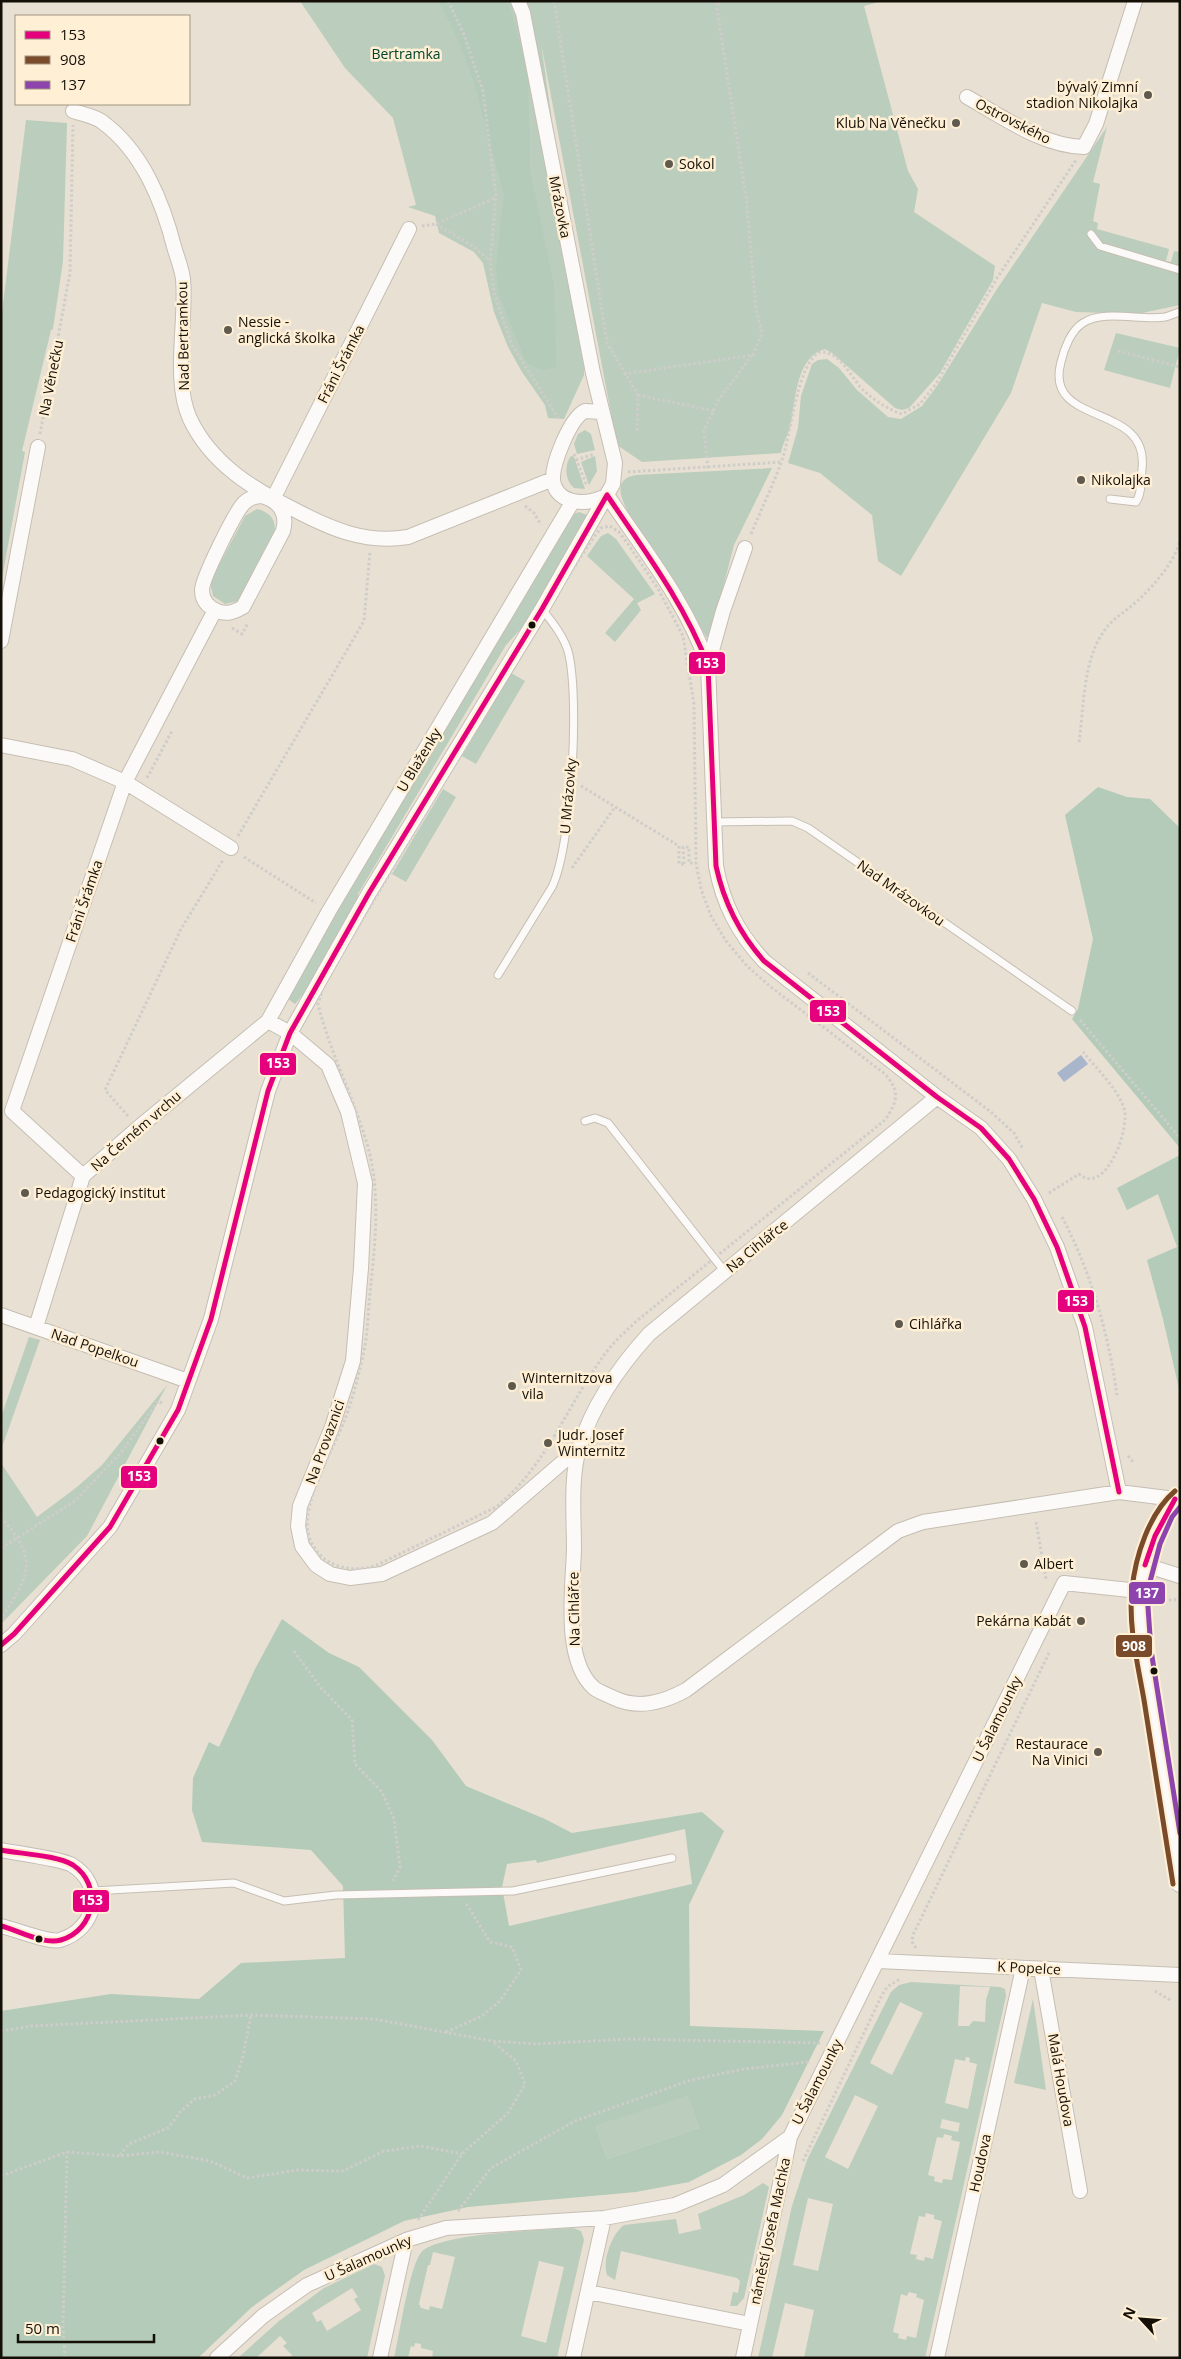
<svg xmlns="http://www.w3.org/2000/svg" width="1181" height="2359" font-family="'Open Sans',sans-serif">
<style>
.green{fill:#bbcdbc;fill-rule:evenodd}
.forest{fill:#b3cbb8;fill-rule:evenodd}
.water{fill:#a8b5cb}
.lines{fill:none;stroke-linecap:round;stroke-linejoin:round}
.service-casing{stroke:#c5beb3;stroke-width:9}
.minor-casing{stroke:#c5beb3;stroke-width:16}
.tertiary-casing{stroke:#c5beb3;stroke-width:20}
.path{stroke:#cfcdca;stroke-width:3;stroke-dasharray:2.5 2.5;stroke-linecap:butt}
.service{stroke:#fcfaf8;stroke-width:7}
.minor{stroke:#fcfaf8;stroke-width:14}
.tertiary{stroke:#fcfaf8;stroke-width:18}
.bus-1-casing{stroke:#ffefd5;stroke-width:9}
.bus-2-casing{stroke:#ffefd5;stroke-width:9}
.bus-3-casing{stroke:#ffefd5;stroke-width:9}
.bus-1{stroke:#e5007d;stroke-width:5}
.bus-2{stroke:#7a4b2a;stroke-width:5}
.bus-3{stroke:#8e44ad;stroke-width:5}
.poi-dot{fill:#5f594e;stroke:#ffefd5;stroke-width:2}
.bus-dot{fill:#151007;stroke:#ffefd5;stroke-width:2}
.labels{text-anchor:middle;stroke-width:5;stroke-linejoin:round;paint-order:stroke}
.park-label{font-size:14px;fill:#00432d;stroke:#ffefd5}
.poi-label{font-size:14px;fill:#151007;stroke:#ffefd5;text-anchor:start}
.street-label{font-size:14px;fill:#151007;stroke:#ffefd5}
.line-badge{stroke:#ffefd5;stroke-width:2}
.badge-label{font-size:14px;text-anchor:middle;font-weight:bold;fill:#fff}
</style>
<rect width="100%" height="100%" fill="#e8e0d2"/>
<path class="green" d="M 300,1 L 882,1 L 864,6 L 908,171 L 918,189 L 914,212 L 995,266 L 993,280 L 940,373 L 909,408 L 902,410 L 895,408 L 832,353 L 825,349 C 795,357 796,401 790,427 C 788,436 782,444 781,453 L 642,462 L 617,445 L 541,43 L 584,349 L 584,375 L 564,419 L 548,418 L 545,405 L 522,372 L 508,347 L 494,312 L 483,263 L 474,252 L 439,233 L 435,216 L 408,207 L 416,205 L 393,118 L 345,68 Z
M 26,120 L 67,123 L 63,261 L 53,329 L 51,330 L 22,451 L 25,452 L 1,584 L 1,320 Z
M 1107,127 L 1093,182 L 1100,184 L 1093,221 L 1098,223 L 1097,229 L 1169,249 L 1166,261 L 1171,262 L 1174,251 L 1180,252 L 1180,305 L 1137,314 L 1076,312 L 1042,303 L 1011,393 L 901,576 L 878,561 L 872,515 L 820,473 L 788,463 L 798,428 L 801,396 L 812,364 L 818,360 L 827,359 L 839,368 L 857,390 L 888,417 L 901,419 L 922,406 L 937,386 L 997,289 Z
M 1116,333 L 1180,348 L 1170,388 L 1104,370 Z
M 585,430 L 591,434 L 595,450 L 577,454 L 574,444 L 578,434 Z
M 571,456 L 574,457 L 585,489 L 574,488 C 565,481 564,464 571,456 Z
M 595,456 L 597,471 L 589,485 L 581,462 Z
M 772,468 L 734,545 L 711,634 L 707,638 L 629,514 C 622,500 611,479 636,475 Z
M 257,509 C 272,513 277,521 274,536 L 243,596 L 238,601 L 225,604 L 213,596 L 210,582 L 245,516 Z
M 579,512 L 587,515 L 590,521 L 531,618 L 506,645 L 358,894 L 358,902 L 304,993 L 295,1004 L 288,999 L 290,987 L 571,515 Z
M 608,533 L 616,539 L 655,594 L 637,603 L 641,610 L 615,642 L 605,633 L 634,599 L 587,556 L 601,536 Z
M 511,673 L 525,681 L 476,764 L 462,756 Z
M 443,789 L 456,797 L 406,882 L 392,874 Z
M 29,1337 L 40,1340 L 1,1450 L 1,1417 Z
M 167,1385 L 87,1536 L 1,1624 L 1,1463 L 37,1517 L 77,1487 L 102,1465 Z
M 911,1982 L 1000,1987 L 1005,1989 L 1006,1996 L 925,2358 L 804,2358 L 814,2310 L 785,2303 L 772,2358 L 758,2358 L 792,2206 L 807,2160 L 891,1992 L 899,1985 ZM 960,1986 L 990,1987 L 986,2000 L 985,2022 L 973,2021 L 969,2026 L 958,2026 ZM 900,2002 L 923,2013 L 892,2075 L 870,2063 ZM 966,2057 L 970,2058 L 969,2062 L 977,2064 L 968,2109 L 945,2103 L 955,2059 L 965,2061 ZM 855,2095 L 878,2106 L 848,2169 L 825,2157 ZM 942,2119 L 960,2123 L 958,2132 L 940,2128 ZM 944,2134 L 952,2136 L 951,2140 L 960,2142 L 952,2180 L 943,2179 L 942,2183 L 934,2181 L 935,2177 L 928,2175 L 937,2137 L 943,2138 ZM 808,2198 L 833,2204 L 818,2271 L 793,2265 ZM 926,2213 L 934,2215 L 934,2219 L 942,2221 L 933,2259 L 925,2257 L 924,2261 L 916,2259 L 917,2255 L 910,2254 L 919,2216 L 925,2217 ZM 909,2292 L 917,2294 L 916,2297 L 924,2300 L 916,2338 L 907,2336 L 906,2340 L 898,2338 L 899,2334 L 893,2332 L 901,2294 L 907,2296 Z
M 1033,1999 L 1046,2090 L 1014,2083 Z
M 688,2094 L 699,2128 L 607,2159 L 596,2126 Z
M 763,2183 L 769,2187 L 744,2298 L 737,2306 L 730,2306 L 733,2292 L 738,2293 L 740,2281 L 737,2278 L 621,2251 L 615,2280 L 607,2275 C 602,2260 612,2234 624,2225 L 676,2219 L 679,2234 L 701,2229 L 698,2214 L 744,2195 Z
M 573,2228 L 581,2231 L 584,2240 L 557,2358 L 432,2358 L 433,2351 L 421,2348 L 421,2344 L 415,2343 L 414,2347 L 411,2346 L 408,2358 L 394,2358 C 400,2332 408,2274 420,2254 C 432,2233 546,2230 573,2228 ZM 433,2252 L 455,2257 L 442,2309 L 430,2306 L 429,2310 L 421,2308 L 419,2304 L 428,2265 L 430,2265 ZM 539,2261 L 564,2267 L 546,2343 L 521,2336 Z
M 374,2264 L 382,2267 L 385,2276 L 367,2358 L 290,2358 L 292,2355 L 283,2346 L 287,2343 L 280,2336 L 256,2358 L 238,2358 L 279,2321 L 324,2288 ZM 352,2288 L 358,2297 L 354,2299 L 361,2310 L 327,2331 L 321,2320 L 317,2322 L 312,2313 Z"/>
<path class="forest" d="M 439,1 L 508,1 L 528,73 L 530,170 L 554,287 L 556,367 L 541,370 L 526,362 L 500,297 L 496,270 L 504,195 L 474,82 L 459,42 Z
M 1098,787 L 1127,797 L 1150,799 L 1180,828 L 1180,1148 L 1072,1019 L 1078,1009 L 1093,939 L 1065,815 Z
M 1180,1155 L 1180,1393 L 1163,1319 L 1147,1260 L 1177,1247 L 1158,1194 L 1127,1210 L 1117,1188 Z
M 282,1619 L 329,1653 L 359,1667 L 432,1740 L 466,1786 L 545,1819 L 572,1833 L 702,1812 L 724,1831 L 689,1905 L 690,2026 L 824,2031 L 782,2115 L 762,2139 L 741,2155 L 689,2182 L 636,2192 L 468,2207 L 404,2221 L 304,2270 L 252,2307 L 198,2358 L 1,2358 L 1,2011 L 111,1994 L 199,1999 L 241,1963 L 345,1958 L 343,1886 L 311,1850 L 202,1842 L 192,1810 L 193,1778 L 209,1742 L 219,1747 L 255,1669 ZM 685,1829 L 692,1884 L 509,1926 L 502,1887 L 507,1864 L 536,1860 L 537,1863 ZM 688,2095 L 699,2128 L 607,2159 L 596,2126 Z"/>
<path class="water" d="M 1081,1055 L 1088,1064 L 1064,1082 L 1057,1073 Z"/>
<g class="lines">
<g class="service-casing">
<path id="service" d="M 1091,234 L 1100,246 L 1180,270
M 1110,499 L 1136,502 C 1142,493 1141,480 1142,469 C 1150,401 1043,428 1061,362 C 1064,349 1071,330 1083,323 C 1103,309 1142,321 1165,317 C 1170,316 1175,313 1180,312
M 714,822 L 792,821 L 808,828 L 1072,1011
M 498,975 L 552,887 C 572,846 580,695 568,651 C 563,635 552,622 542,609
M 585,1121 L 595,1118 L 608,1123 L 725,1272
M 93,1891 L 234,1883 L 284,1901 L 336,1895 L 513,1891 L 672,1858"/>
</g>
<g class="minor-casing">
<path id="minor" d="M 967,97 C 1003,117 1042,146 1084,147 L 1096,124 L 1135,1
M 73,111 C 82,114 94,116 101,121 C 143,151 163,203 175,250 C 178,259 182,270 183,279 C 187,322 172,379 190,419 C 211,463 251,488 293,509 C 331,529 365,544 408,537 L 553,479
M 601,412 L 585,411 C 570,418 552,464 553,480 C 556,506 591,506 607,495
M 607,495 C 643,549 687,603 708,665 L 716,866 C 723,904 738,933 764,961 L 937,1097 L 981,1128 L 1009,1159 L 1034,1199 L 1057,1247 L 1085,1327 L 1119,1492
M 262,496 C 279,501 288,513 283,531 L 243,607 C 234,612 227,615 217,611 C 208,607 202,600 202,590 C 202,579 235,512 244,503 C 249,498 255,496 262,496 Z
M 273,499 L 409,229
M 1,641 L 38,447
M 708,665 L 723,611 L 745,548
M 1,745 L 72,759 L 125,782 L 231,848
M 268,1021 L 290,1033 L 328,1065 L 348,1112 L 365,1183 L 361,1268 L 353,1361 L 332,1427 L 300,1506 L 298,1526 L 302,1546 L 316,1565 L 330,1574 L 350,1578 L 382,1574 L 492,1523 L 579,1448
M 937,1097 L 649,1334 C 620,1366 593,1404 580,1446 C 570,1475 574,1518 574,1549 C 573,1587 562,1660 594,1688 C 599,1692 608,1695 614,1698 C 639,1710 664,1702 686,1690 L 898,1531 L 923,1522 L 1119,1492 L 1175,1499
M 12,1111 L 125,782 L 215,610
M 12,1111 L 83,1176
M 1,1315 L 188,1381
M 36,1327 L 83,1176 L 138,1128 L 268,1021 L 329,911 L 573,501
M 1145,1565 L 1180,1576
M 1,1645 L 14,1634 L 110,1527 L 178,1410 L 211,1319 L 268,1091 L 290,1033 L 369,893 L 542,609 L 613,484 L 615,463 L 593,373 L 523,13 L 518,1
M 1,1850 C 15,1853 63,1859 72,1865 C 105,1885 97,1929 60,1940 C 48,1943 15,1929 1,1926
M 878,1961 L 1180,1975
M 1041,1969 L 1080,2191
M 588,2292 L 750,2324
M 217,2358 L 263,2316 L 307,2285 L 406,2240 L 446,2228 L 604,2218 L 675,2205 L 723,2185 L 790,2137 L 1064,1583 L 1139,1591
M 380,2358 L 406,2240
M 573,2358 L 604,2218
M 743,2358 L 790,2137
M 937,2358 L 1023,1968"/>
</g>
<g class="tertiary-casing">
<path id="tertiary" d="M 1180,1497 C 1161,1507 1140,1572 1139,1593 C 1139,1632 1147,1671 1153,1710 C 1162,1768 1171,1825 1180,1883"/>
</g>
<path class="path" d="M 448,1 L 463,32 L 483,91 L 496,197 L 490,261 L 494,293 L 512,345 L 558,418
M 554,1 L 607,343 L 638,395 L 637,431
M 436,224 L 474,247 L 490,261
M 422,226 L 436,224 L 495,198
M 1118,351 L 1180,367
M 624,374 L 753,355 L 762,333 L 756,309 L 746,197 L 717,9 L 719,1
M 638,395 L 714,411
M 40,434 L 70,273 L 73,125
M 574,454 L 587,486
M 576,460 L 595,454
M 708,468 L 704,431 L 718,401 L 752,355
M 628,472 L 782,462
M 525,506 L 534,513 L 541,525
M 610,526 L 619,532 L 628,544 L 657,587 L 683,636 L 694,704 L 696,863 L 701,889 L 711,916 L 726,941 L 747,966 L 772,988 L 885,1074 C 900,1091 898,1101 885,1120 L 639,1319 C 626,1331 612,1343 602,1358 C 566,1408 545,1468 496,1507 L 377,1565 C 349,1575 315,1565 308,1532 C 302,1502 334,1448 345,1419 C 354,1396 360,1369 365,1346 C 368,1328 368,1310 370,1293 C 375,1244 381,1195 368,1147 C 354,1098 330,1053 318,1004 L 324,984 L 545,613 L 593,538 L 601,528 Z
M 751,534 C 761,510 772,487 781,463 C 791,437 796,364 820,352 C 840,350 853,381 865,392 C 876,401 889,410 902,414 L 920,404 L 936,384 L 997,278 L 1076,160
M 232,628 L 242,634 L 248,623
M 1079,742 C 1084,707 1083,663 1102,634 C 1109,622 1119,616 1129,608 C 1148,593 1174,564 1180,541
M 147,778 L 172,731
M 581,786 L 679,846 L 679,864 L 684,864
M 238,836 L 364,621 L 370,551
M 244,857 L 316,903
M 684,864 L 683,847 L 689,847 L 689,863 L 696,863
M 572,868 L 615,807
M 808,973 L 991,1112 L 1014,1133 L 1023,1149
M 1080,1020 L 1180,1138
M 128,1116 L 105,1090 L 181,929 L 223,860
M 1049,1193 L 1079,1174 C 1105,1197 1131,1128 1124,1108 C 1116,1087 1097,1069 1083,1052
M 1062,1217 C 1091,1272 1109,1335 1117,1396
M 1128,1456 L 1134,1463
M 1,1517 C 38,1560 31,1572 2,1617 L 5,1621
M 1036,1522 L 1046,1579
M 1,1548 L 75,1501 L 123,1450 L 158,1401 L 164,1404
M 1164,1601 L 1180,1599
M 294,1651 L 321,1688 L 352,1720 L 355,1764 L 382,1792 L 394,1819 L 400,1867 L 393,1881
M 916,1948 L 912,1942 L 913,1935 L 1049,1653
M 1155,1991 L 1170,2000
M 1,2031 L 32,2026 L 251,2015 L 374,2019 L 492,2041 L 537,2044 L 629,2039 L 820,2043
M 446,2032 L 482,2016 L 500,2001 L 521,1970 L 512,1947 L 490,1942 L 466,1903
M 120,2155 L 129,2144 L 168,2128 L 181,2111 L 195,2099 L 215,2095 L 235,2081 L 243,2056 L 251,2015
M 803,2161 L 881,1997 L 887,1987 L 900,1979
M 1,2176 L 67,2152 L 120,2156 L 160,2152 L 210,2161 L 247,2178 L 298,2170 L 343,2171 L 384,2151 L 421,2146 L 462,2154
M 458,2211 L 491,2168 L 575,2121 L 691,2080 L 744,2069 L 809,2062
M 418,2220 L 462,2154 L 508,2113 L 525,2084 L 516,2061 L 493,2042
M 65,2358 L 63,2326 L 67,2152"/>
<use href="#service" class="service"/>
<use href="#minor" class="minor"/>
<use href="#tertiary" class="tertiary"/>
<g class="bus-1-casing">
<path id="bus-1" d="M 607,495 C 644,550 684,603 708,665 L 716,866 C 724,903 739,933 764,961 L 937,1097 L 981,1128 L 1009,1159 L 1034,1199 L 1057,1247 L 1085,1327 L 1119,1492
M 1145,1565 L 1155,1536 L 1175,1499
M 1,1645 L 14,1634 L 110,1527 L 178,1410 L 211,1319 L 268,1091 L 290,1033 L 369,893 L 542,609 L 607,495
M 1,1850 C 21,1854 56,1855 73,1865 C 103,1885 95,1930 61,1940 C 43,1945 18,1930 1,1926"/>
</g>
<g class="bus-2-casing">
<path id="bus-2" d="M 1173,1884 C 1163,1823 1154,1761 1144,1700 C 1138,1665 1128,1626 1132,1590 C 1135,1557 1149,1513 1175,1491"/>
</g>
<g class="bus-3-casing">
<path id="bus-3" d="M 1180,1507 L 1172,1517 L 1160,1544 L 1147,1593 L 1151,1650 L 1180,1833"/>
</g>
<use href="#bus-1" class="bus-1"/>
<use href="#bus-2" class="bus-2"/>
<use href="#bus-3" class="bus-3"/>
</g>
<g class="poi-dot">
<circle cx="1148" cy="95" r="5"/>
<circle cx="956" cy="123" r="5"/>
<circle cx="669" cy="164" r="5"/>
<circle cx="228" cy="330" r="5"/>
<circle cx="1081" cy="480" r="5"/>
<circle cx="25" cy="1193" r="5"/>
<circle cx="899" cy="1324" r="5"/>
<circle cx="512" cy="1386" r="5"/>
<circle cx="548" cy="1443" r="5"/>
<circle cx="1024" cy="1564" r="5"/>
<circle cx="1081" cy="1621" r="5"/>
<circle cx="1098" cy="1752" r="5"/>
</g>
<g class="bus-dot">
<circle cx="532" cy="625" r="4.5"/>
<circle cx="160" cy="1441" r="4.5"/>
<circle cx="1154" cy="1671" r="4.5"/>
<circle cx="39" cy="1939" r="4.5"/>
</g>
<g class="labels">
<g class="park-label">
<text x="406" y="59">Bertramka</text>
</g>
<g class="poi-label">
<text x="1138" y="92" text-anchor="end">bývalý Zimní<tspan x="1138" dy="16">stadion Nikolajka</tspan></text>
<text x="946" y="128" text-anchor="end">Klub Na Věnečku</text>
<text x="679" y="169">Sokol</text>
<text x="238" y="327">Nessie -<tspan x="238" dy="16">anglická školka</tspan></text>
<text x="1091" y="485">Nikolajka</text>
<text x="35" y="1198">Pedagogický institut</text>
<text x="909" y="1329">Cihlářka</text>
<text x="522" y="1383">Winternitzova<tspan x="522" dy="16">vila</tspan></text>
<text x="558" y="1440">Judr. Josef<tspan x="558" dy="16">Winternitz</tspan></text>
<text x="1034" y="1569">Albert</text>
<text x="1071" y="1626" text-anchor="end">Pekárna Kabát</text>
<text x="1088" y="1749" text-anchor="end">Restaurace<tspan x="1088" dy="16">Na Vinici</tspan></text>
</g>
<g class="street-label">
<text transform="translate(1013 121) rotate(27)" y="5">Ostrovského</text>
<text transform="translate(560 207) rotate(79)" y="5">Mrázovka</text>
<text transform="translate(183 336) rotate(-91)" y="5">Nad Bertramkou</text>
<text transform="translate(341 364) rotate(-63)" y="5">Fráni Šrámka</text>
<text transform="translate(51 378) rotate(-79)" y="5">Na Věnečku</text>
<text transform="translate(419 760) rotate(-59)" y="5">U Blaženky</text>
<text transform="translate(568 796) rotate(-85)" y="5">U Mrázovky</text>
<text transform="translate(901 893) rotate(35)" y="5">Nad Mrázovkou</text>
<text transform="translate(84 901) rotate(-71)" y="5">Fráni Šrámka</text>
<text transform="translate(136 1131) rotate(-41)" y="5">Na Černém vrchu</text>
<text transform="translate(757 1246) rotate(-39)" y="5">Na Cihlářce</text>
<text transform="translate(95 1348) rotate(19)" y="5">Nad Popelkou</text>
<text transform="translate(325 1442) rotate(-70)" y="5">Na Provaznici</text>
<text transform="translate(574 1609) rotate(-91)" y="5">Na Cihlářce</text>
<text transform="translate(997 1719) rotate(-64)" y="5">U Šalamounky</text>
<text transform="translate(1029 1968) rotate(3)" y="5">K Popelce</text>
<text transform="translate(1061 2080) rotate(80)" y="5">Malá Houdova</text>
<text transform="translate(817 2082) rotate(-63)" y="5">U Šalamounky</text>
<text transform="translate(980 2163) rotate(-78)" y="5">Houdova</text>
<text transform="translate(770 2231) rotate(-78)" y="5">náměstí Josefa Machka</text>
<text transform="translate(368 2258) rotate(-24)" y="5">U Šalamounky</text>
</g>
</g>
<g class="line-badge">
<rect x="688" y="651" width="38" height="24" rx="5" fill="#e5007d"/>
<rect x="809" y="999" width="38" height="24" rx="5" fill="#e5007d"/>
<rect x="259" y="1052" width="38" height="24" rx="5" fill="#e5007d"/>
<rect x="1057" y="1289" width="38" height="24" rx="5" fill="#e5007d"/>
<rect x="120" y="1465" width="38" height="24" rx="5" fill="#e5007d"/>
<rect x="1128" y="1581" width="38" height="24" rx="5" fill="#8e44ad"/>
<rect x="1115" y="1634" width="38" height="24" rx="5" fill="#7a4b2a"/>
<rect x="72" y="1889" width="38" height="24" rx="5" fill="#e5007d"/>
</g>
<g class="badge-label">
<text x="707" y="668">153</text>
<text x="828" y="1016">153</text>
<text x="278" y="1068">153</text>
<text x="1076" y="1306">153</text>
<text x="139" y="1481">153</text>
<text x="1147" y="1598">137</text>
<text x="1134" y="1651">908</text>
<text x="91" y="1905">153</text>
</g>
<rect width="1181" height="2359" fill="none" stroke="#151007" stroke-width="5"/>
<rect x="15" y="15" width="175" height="90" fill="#ffefd5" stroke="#a19683"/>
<rect x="25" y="31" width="25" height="8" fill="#e5007d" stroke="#a19683"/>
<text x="60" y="40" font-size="15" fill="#151007">153</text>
<rect x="25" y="56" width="25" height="8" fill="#7a4b2a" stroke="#a19683"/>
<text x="60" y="65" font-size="15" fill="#151007">908</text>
<rect x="25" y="81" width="25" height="8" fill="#8e44ad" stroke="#a19683"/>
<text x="60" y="90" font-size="15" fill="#151007">137</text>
<g transform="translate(1141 2319) rotate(296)" stroke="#ffefd5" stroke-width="4" paint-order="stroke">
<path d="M0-4L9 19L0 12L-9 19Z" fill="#151007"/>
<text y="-8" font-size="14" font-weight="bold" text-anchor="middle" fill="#151007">N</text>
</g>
<path d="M18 2334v8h136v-8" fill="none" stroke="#151007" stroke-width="2.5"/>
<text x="25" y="2334" font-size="15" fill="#151007" stroke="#ffefd5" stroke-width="4" paint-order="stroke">50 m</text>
</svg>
